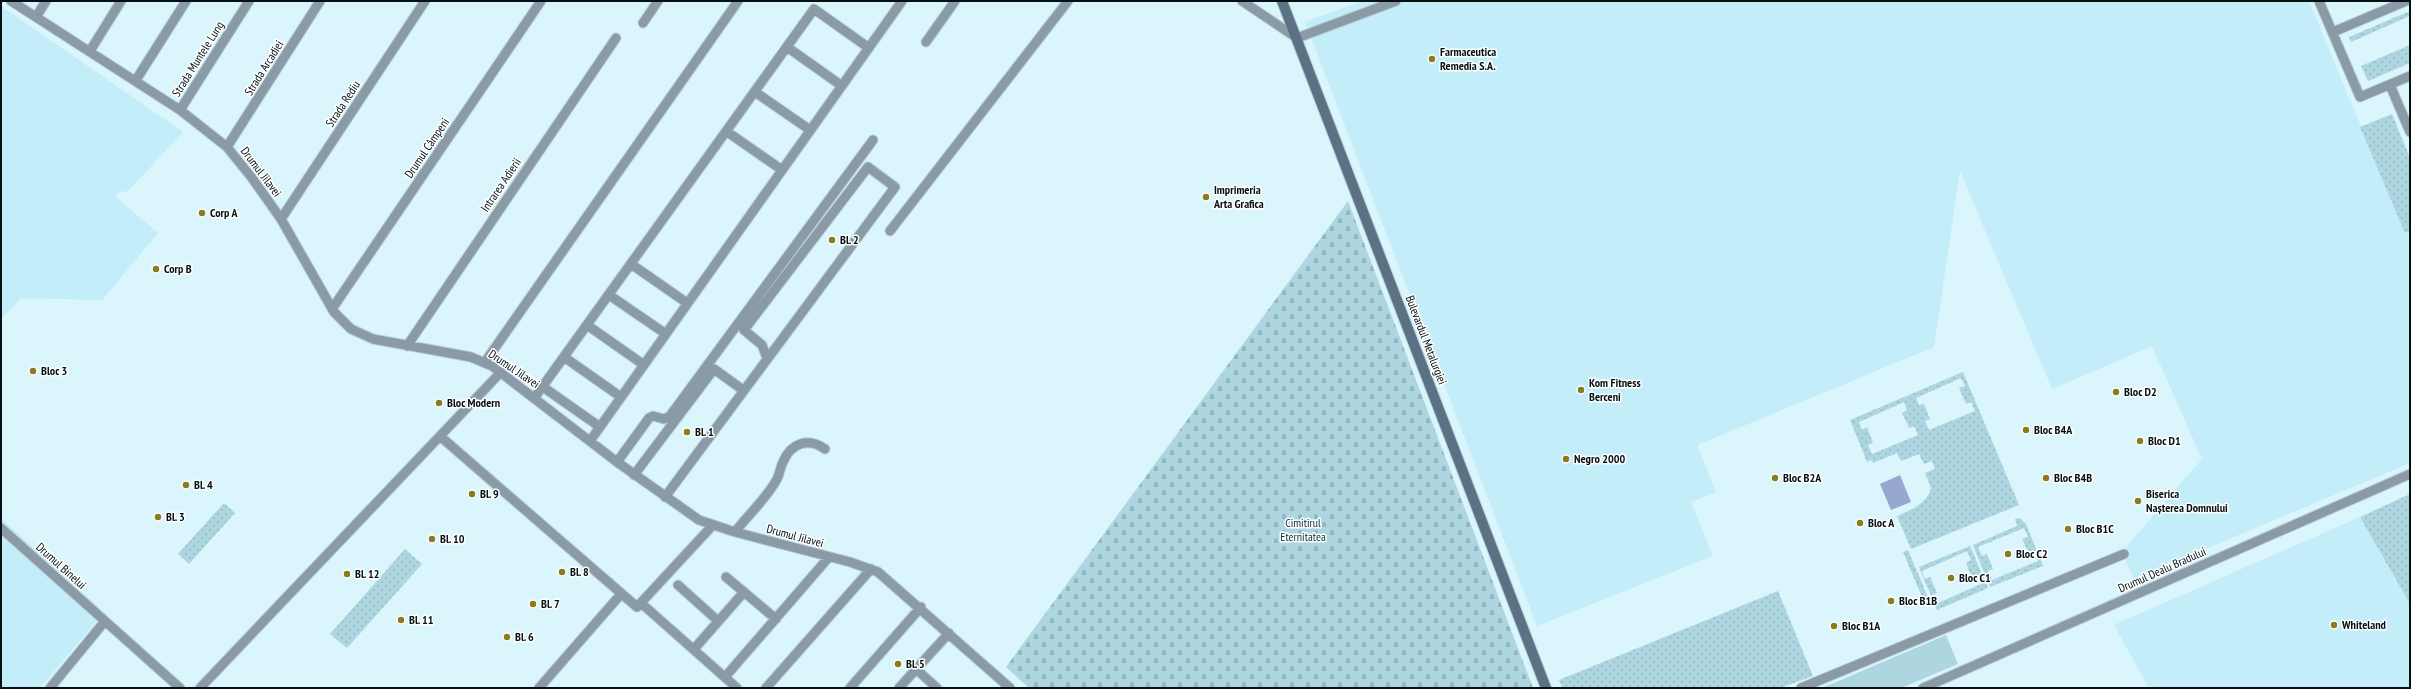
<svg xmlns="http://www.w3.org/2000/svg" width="2411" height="689" font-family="'PT Sans Narrow',sans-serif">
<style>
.built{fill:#c2edf9}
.grass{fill:url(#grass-dots);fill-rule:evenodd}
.cemetery{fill:url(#cemetery-stones)}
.pitch{fill:#add6e1}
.water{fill:#96a8ce}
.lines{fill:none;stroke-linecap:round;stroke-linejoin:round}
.street-casing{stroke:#b8d0d7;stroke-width:11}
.secondary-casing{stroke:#b8d0d7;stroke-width:12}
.street{stroke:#8a9ba7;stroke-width:9}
.secondary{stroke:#5a7284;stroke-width:10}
.poi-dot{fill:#897b20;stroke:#fff;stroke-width:1.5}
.labels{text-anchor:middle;stroke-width:3;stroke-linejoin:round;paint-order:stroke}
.poi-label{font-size:12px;font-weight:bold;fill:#051013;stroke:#fff;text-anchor:start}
.street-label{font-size:12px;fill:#051013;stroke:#fff}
.park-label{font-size:12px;fill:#00303b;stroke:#fff}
</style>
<defs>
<pattern id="grass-dots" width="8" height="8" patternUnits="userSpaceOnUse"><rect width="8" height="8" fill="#add6e1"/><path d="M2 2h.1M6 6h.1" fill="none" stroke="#93b7c0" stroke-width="1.8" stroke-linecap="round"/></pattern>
<pattern id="cemetery-stones" width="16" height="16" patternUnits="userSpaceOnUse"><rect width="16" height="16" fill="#add6e1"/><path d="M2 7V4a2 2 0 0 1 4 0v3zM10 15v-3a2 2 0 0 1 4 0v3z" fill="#93b7c0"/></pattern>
</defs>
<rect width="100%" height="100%" fill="#daf5fc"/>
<path class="built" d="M 1362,1 L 2309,1 L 2405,233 L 2410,235 L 2410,463 L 2134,579 L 2122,552 L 2202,459 L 2152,346 L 2052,389 L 1960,171 L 1934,347 L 1697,445 L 1716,492 L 1691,502 L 1713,556 L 1537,626 L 1305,22 Z
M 1,6 L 183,132 L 128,191 L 120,192 L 115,196 L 158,233 L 102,300 L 21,298 L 1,319 Z
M 2360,517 L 2410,604 L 2410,688 L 2149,688 L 2114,625 Z
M 1,518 L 104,612 L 40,688 L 1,688 Z"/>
<path class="grass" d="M 2410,11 L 2410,16 L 2351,42 L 2349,37 Z
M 2410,45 L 2410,63 L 2368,81 L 2361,66 Z
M 2392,114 L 2410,158 L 2410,231 L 2405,233 L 2360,127 Z
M 1963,372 L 2019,505 L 1911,549 L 1897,516 C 1911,510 1927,504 1931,488 L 1925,473 L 1935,469 L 1932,461 L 1924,464 L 1919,454 L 1901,461 L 1897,453 L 1873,463 L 1871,460 L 1867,462 L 1850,420 ZM 1961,378 L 1965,386 L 1959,388 L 1966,404 L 1971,402 L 1975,411 L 1929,430 L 1925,421 L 1930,419 L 1924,404 L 1919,405 L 1916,398 ZM 1904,402 L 1907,410 L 1902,413 L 1909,428 L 1914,426 L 1918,435 L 1872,454 L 1868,445 L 1873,443 L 1867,427 L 1862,430 L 1859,422 Z
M 2410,494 L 2410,604 L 2360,517 Z
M 224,503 L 235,513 L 189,564 L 178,554 Z
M 2020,518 L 2026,524 L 2043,566 L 1990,587 L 1973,545 L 2017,526 L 2015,519 ZM 2024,528 L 2028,537 L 2022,539 L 2029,554 L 2034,552 L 2038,561 L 1992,580 L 1988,571 L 1993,569 L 1987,554 L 1982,556 L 1978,547 Z
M 1970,546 L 1988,588 L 1937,610 L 1919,567 ZM 1967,551 L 1971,560 L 1966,563 L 1972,578 L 1978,576 L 1981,584 L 1936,604 L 1932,595 L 1937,593 L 1930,577 L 1925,579 L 1922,571 Z
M 405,549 L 422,564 L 347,648 L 330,634 Z
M 1908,550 L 1930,602 L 1925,604 L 1903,552 Z
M 1778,591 L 1813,676 L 1780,688 L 1562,688 L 1559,680 Z"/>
<path class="cemetery" d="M 1348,201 L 1533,688 L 1029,688 L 1006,667 Z"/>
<path class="pitch" d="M 1946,635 L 1958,664 L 1901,688 L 1822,688 Z"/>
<path class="water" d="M 1900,475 L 1911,502 L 1891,510 L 1880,484 Z"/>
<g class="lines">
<g class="street-casing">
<path id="street" d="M 11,1 L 180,110 L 227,147 L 252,178 L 281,219 L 334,312 L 351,329 L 373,339 L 471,357 L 492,366 L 617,462 L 699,520 L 735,532 L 850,562 L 878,572 L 1010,688
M 1242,1 L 1297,38 L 1396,1
M 2319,1 L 2360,97 L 2410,76
M 36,17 L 46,1
M 643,23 L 658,1
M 2333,32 L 2406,1
M 926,42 L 955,1
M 787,47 L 842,86
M 90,51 L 121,1
M 136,80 L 186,1
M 2390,85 L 2410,132
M 755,92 L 810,130
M 180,110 L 249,1
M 726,131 L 782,170
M 227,147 L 320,1
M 281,219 L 425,1
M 890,231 L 1068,1
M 631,264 L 687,303
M 609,295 L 666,334
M 332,309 L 541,1
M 587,325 L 644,365
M 407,346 L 616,38
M 564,357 L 621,397
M 485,362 L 738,1
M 543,387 L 600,427
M 535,397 L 814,9 L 869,48
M 441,437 L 637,607 L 712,526
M 590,441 L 902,1
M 617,462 L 649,418 L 653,416 L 664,419 L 670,416 L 873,140
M 634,475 L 714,369 L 743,390
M 665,497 L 895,187 L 868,167 L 744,330 L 762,345 L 767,358
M 1,528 L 180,688
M 735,532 C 748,515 767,498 777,479 C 780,474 780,467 783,462 C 791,443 808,437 825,449
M 726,577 L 776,619
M 678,585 L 718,621
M 641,603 L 737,688
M 694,649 L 744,592
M 916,669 L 937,688
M 725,677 L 829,557
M 50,688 L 105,621
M 200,688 L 501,372
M 539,688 L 621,594
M 766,688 L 871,569
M 850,688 L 921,607
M 899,688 L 949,633
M 1801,688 L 2124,554
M 1923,688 L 2410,474"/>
</g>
<g class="secondary-casing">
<path id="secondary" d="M 1282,1 L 1546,688"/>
</g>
<use href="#street" class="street"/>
<use href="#secondary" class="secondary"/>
</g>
<g class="poi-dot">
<circle cx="1432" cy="59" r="4"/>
<circle cx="1206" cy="197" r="4"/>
<circle cx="202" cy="213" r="4"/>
<circle cx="832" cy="240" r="4"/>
<circle cx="156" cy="269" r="4"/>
<circle cx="33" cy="371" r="4"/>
<circle cx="1581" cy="390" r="4"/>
<circle cx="2116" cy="392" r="4"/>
<circle cx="439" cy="403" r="4"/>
<circle cx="2026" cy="430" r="4"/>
<circle cx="687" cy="432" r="4"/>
<circle cx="2140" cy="441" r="4"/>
<circle cx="1566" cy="459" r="4"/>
<circle cx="1775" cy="478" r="4"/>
<circle cx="2046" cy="478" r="4"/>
<circle cx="186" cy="485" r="4"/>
<circle cx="472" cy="494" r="4"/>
<circle cx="2138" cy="501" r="4"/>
<circle cx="158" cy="517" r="4"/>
<circle cx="1860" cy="523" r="4"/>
<circle cx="2068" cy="529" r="4"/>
<circle cx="432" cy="539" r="4"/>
<circle cx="2008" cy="554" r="4"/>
<circle cx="562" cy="572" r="4"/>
<circle cx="347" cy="574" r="4"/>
<circle cx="1951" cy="578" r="4"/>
<circle cx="1891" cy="601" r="4"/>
<circle cx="533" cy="604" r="4"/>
<circle cx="401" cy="620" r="4"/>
<circle cx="2334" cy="625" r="4"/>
<circle cx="1834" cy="626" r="4"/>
<circle cx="507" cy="637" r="4"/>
<circle cx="898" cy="664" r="4"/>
</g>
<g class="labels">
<g class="poi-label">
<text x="1440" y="56">Farmaceutica<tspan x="1440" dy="14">Remedia S.A.</tspan></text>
<text x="1214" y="194">Imprimeria<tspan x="1214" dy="14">Arta Grafica</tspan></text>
<text x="210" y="217">Corp A</text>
<text x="840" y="244">Bl. 2</text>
<text x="164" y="273">Corp B</text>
<text x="41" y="375">Bloc 3</text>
<text x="1589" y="387">Kom Fitness<tspan x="1589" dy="14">Berceni</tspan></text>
<text x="2124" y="396">Bloc D2</text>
<text x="447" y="407">Bloc Modern</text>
<text x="2034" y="434">Bloc B4A</text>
<text x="695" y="436">Bl. 1</text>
<text x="2148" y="445">Bloc D1</text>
<text x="1574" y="463">Negro 2000</text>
<text x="1783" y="482">Bloc B2A</text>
<text x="2054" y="482">Bloc B4B</text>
<text x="194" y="489">Bl. 4</text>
<text x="480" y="498">Bl. 9</text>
<text x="2146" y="498">Biserica<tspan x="2146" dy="14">Nașterea Domnului</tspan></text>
<text x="166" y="521">Bl. 3</text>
<text x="1868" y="527">Bloc A</text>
<text x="2076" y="533">Bloc B1C</text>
<text x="440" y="543">Bl. 10</text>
<text x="2016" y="558">Bloc C2</text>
<text x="570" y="576">Bl. 8</text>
<text x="355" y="578">Bl. 12</text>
<text x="1959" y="582">Bloc C1</text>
<text x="1899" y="605">Bloc B1B</text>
<text x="541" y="608">Bl. 7</text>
<text x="409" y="624">Bl. 11</text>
<text x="2342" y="629">Whiteland</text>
<text x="1842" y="630">Bloc B1A</text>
<text x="515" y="641">Bl. 6</text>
<text x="906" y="668">Bl. 5</text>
</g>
<g class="street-label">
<text transform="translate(198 59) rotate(-58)" y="4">Strada Muntele Lung</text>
<text transform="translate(264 68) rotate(-58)" y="4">Strada Arcadiei</text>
<text transform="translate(343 104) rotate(-57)" y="4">Strada Rediu</text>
<text transform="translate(427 148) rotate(-56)" y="4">Drumul Câmpeni</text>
<text transform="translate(261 172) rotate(53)" y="4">Drumul Jilavei</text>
<text transform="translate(501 185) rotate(-56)" y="4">Intrarea Adierii</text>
<text transform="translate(1426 340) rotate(69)" y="4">Bulevardul Metalurgiei</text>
<text transform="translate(514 369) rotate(34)" y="4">Drumul Jilavei</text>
<text transform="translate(795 536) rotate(15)" y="4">Drumul Jilavei</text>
<text transform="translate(61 566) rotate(42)" y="4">Drumul Binelui</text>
<text transform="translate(2162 570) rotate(-24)" y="4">Drumul Dealu Bradului</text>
</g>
<g class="park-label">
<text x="1303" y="527">Cimitirul<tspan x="1303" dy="14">Eternitatea</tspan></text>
</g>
</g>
<rect width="2411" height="689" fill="none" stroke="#051013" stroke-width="4"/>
</svg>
